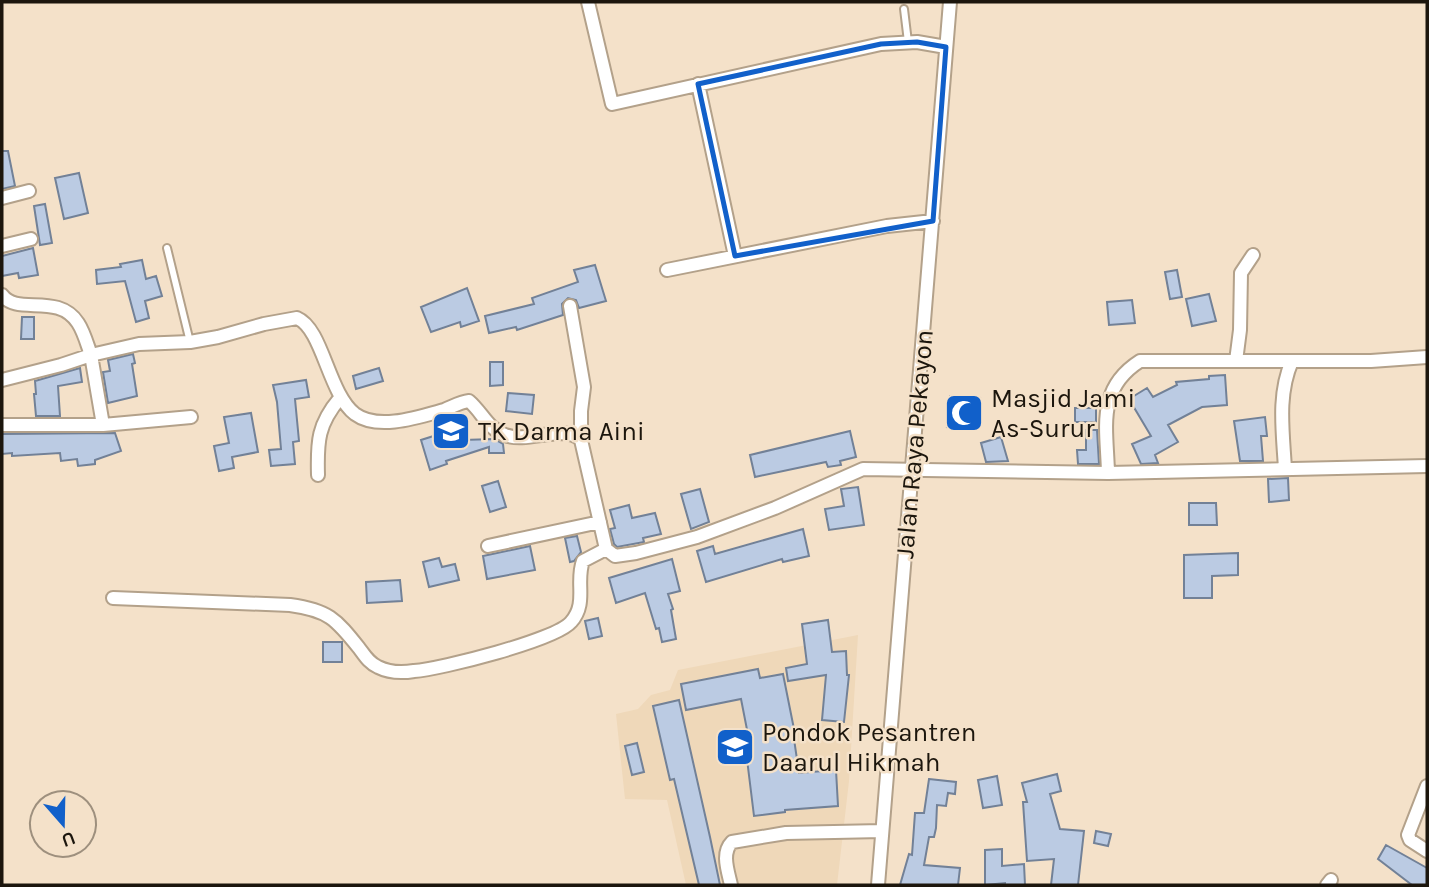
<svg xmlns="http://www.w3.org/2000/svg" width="1429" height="887" font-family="Karla,sans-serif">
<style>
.built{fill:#efd8b9}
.building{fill:#bbcbe3;stroke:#728197;stroke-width:2}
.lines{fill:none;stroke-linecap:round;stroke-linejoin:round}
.service-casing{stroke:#b3a18a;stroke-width:10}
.minor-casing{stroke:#b3a18a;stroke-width:16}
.service{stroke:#fff;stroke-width:6}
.minor{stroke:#fff;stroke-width:12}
.marked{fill:none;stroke:#1160ca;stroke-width:5;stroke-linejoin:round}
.labels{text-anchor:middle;stroke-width:5;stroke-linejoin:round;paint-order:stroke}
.poi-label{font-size:26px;fill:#1c160d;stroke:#f4e1c9;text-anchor:start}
.street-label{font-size:26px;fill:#1c160d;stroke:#f4e1c9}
</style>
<rect width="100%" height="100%" fill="#f4e1c9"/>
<path class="built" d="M 858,635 L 849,781 L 837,885 L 686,885 L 667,800 L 625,799 L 616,714 L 638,709 L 651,695 L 670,690 L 678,670 Z"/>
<path class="building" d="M 2,151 L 8,151 L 15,186 L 2,189 Z
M 79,173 L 88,213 L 64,219 L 55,178 Z
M 45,204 L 52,243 L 40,245 L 34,206 Z
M 33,248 L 38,275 L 19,278 L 18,273 L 2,276 L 2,256 Z
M 142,260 L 146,279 L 156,276 L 162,296 L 145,301 L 149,318 L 136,322 L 125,281 L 97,284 L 96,270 L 121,267 L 120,264 Z
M 595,265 L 606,301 L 579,308 L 576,300 L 568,298 L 562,304 L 563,315 L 517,330 L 516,327 L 489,333 L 485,316 L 534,304 L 532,298 L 578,282 L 574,270 Z
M 1177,270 L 1182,297 L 1170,299 L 1165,272 Z
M 467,288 L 479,321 L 461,327 L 460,322 L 431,332 L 421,307 Z
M 1209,294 L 1216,321 L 1192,326 L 1186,299 Z
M 1132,300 L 1135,323 L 1109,325 L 1107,302 Z
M 22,317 L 34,317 L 34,339 L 21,339 Z
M 133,354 L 135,363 L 132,364 L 137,396 L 108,403 L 103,372 L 110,371 L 108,360 Z
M 490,362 L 503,362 L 503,385 L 490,386 Z
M 80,368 L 82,382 L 58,386 L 60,416 L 36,416 L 34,394 L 36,394 L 35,381 Z
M 379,368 L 383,381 L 356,389 L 353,376 Z
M 1225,375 L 1227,405 L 1202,407 L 1168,425 L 1178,442 L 1155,455 L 1158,463 L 1141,464 L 1132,444 L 1151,436 L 1129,399 L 1147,388 L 1153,397 L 1177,385 L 1176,382 L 1209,379 L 1209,376 Z
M 306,380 L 309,397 L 295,399 L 299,441 L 293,442 L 295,464 L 271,466 L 269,450 L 281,449 L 277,402 L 273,385 Z
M 508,393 L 534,395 L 532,414 L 506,411 Z
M 950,396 L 980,398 L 977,430 L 947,427 Z
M 1075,408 L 1096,408 L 1096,422 L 1075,422 Z
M 251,413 L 258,452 L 232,457 L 234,468 L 219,471 L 214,446 L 229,443 L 224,417 Z
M 1265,417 L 1267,436 L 1261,436 L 1263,461 L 1240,461 L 1234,421 Z
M 455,418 L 463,440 L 494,439 L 503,444 L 504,453 L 489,453 L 489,447 L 446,461 L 447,464 L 430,470 L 421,440 L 443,433 L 440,423 Z
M 1086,430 L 1097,430 L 1099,464 L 1078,464 L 1077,450 L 1086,450 Z
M 850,431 L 856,457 L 840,461 L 841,465 L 828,467 L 826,462 L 755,477 L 750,455 Z
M 115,433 L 121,451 L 95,460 L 95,464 L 78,466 L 77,459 L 61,461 L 60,453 L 12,456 L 12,453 L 2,454 L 2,434 Z
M 1001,437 L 1008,461 L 986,462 L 981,443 Z
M 1288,478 L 1289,500 L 1269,502 L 1268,479 Z
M 498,481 L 506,507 L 490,512 L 482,486 Z
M 858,487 L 864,525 L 829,530 L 825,509 L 844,506 L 841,489 Z
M 700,489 L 709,522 L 691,529 L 681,494 Z
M 1189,503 L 1216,503 L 1217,525 L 1189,525 Z
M 629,505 L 632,518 L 655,513 L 661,534 L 643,538 L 644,542 L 617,547 L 614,544 L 610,529 L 615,528 L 610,510 Z
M 803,529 L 809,556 L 783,562 L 782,559 L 706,582 L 697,551 L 713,546 L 715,554 Z
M 577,536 L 581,552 L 574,561 L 570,562 L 565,538 Z
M 530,546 L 535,570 L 487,579 L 483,556 Z
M 1238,553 L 1238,575 L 1212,576 L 1212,598 L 1184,598 L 1184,555 Z
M 439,558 L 442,567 L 455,564 L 459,580 L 429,587 L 423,562 Z
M 672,559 L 680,591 L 668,594 L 673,609 L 671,610 L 676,639 L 662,642 L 659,628 L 656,629 L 645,593 L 616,603 L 609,578 Z
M 400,580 L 402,601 L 367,603 L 366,582 Z
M 598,618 L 602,636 L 589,639 L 585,621 Z
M 828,620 L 832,652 L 846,651 L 847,675 L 849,675 L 844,722 L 822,720 L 826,675 L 788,681 L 786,668 L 807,664 L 802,624 Z
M 323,642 L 342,642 L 342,662 L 323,662 Z
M 758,669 L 760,678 L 783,674 L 796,739 L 794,739 L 799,773 L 836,770 L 838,806 L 785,810 L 785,812 L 754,816 L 746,751 L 751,750 L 741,699 L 686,710 L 681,684 Z
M 679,700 L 710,837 L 720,885 L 699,885 L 674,779 L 670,780 L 653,706 Z
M 637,743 L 644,772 L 632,775 L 625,746 Z
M 1057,774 L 1061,791 L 1050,794 L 1060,829 L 1084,831 L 1078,885 L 1051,885 L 1054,859 L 1027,861 L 1023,802 L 1027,802 L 1022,783 Z
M 997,776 L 1002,805 L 983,808 L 978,780 Z
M 929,779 L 956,782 L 955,794 L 948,793 L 946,806 L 937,805 L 936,828 L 934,837 L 929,837 L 924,865 L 960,868 L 958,885 L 900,885 L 909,854 L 912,855 L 915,813 L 924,813 Z
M 1096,831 L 1111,834 L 1108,846 L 1094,843 Z
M 1386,845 L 1427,868 L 1427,885 L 1412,885 L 1378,859 Z
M 1002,849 L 1002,866 L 1024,864 L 1025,885 L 1005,885 L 1005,883 L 985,885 L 985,850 Z"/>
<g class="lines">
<g class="service-casing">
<path id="service" d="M 904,9 L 908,42
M 167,248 L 190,342"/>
</g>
<g class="minor-casing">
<path id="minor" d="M 588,2 L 612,104 L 881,44 L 917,42 L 946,47
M 698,84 L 735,256
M 2,198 L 29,191
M 2,246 L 31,239
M 667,270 L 887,226 L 933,221
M 2,295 C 17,316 58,292 78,323 C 84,332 87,344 91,355 L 139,344 L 190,342 L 218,337 L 264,324 L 297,318 C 323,329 328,393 355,414 C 378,431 419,417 444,410 C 452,407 460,402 469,401 C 482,412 488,429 505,435 C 528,444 565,423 581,440
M 570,306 L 584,387 L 581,411 L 581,440 L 606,549 L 615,556 L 636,553 L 697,537 L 775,508 L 863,469 L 1108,473 L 1427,466
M 1236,361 L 1371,361 L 1427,357
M 2,380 L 61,365 L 91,355 L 103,425 L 2,425
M 103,425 L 191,417
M 1285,469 C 1283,432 1277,395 1292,361
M 1108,473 C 1107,428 1096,389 1140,361 L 1236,361 L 1240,330 L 1241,273 L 1253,255
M 318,475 C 317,441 318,424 340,398
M 488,546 L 600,522
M 113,598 L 290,605 C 328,610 336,619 359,648 C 365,656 369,663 378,667 C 388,672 402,673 414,671 C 441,669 556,640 571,622 C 588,603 575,582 583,561 L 606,549
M 1427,786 L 1408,835 L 1410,840 L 1427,851
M 731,885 C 728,871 721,853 732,842 L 786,833 L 882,831
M 878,885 L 950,2
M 1327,885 L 1331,880"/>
</g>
<use href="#service" class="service"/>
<use href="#minor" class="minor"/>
</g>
<path class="marked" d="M 917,42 L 946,47 L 933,221 L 735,256 L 698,84 L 881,44 Z"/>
<defs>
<g id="mosque-square" transform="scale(2.0125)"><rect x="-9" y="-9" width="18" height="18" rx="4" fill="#1160ca" stroke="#f4e1c9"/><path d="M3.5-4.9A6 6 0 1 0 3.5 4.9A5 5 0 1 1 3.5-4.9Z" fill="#fff"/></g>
<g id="school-square" transform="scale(2.0125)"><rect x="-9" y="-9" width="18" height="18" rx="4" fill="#1160ca" stroke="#f4e1c9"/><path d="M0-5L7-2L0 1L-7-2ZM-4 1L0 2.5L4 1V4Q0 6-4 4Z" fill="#fff"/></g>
</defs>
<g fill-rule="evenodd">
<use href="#mosque-square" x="964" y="413"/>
<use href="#school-square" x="451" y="431"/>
<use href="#school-square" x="735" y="747"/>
</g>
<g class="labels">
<g class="poi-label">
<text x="991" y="407">Masjid Jami<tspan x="991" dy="30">As-Surur</tspan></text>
<text x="478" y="440">TK Darma Aini</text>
<text x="762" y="741">Pondok Pesantren<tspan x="762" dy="30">Daarul Hikmah</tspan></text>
</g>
<g class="street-label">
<text transform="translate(914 444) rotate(-85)" y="9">Jalan Raya Pekayon</text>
</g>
</g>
<rect width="1429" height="887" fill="none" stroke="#1c160d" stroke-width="7"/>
<g transform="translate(63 824) rotate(160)"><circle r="33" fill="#f4e1c9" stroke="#9e907e" stroke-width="2"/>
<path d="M0-5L12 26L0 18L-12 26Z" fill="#1160ca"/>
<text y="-10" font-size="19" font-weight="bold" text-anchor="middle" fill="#1c160d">U</text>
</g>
</svg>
